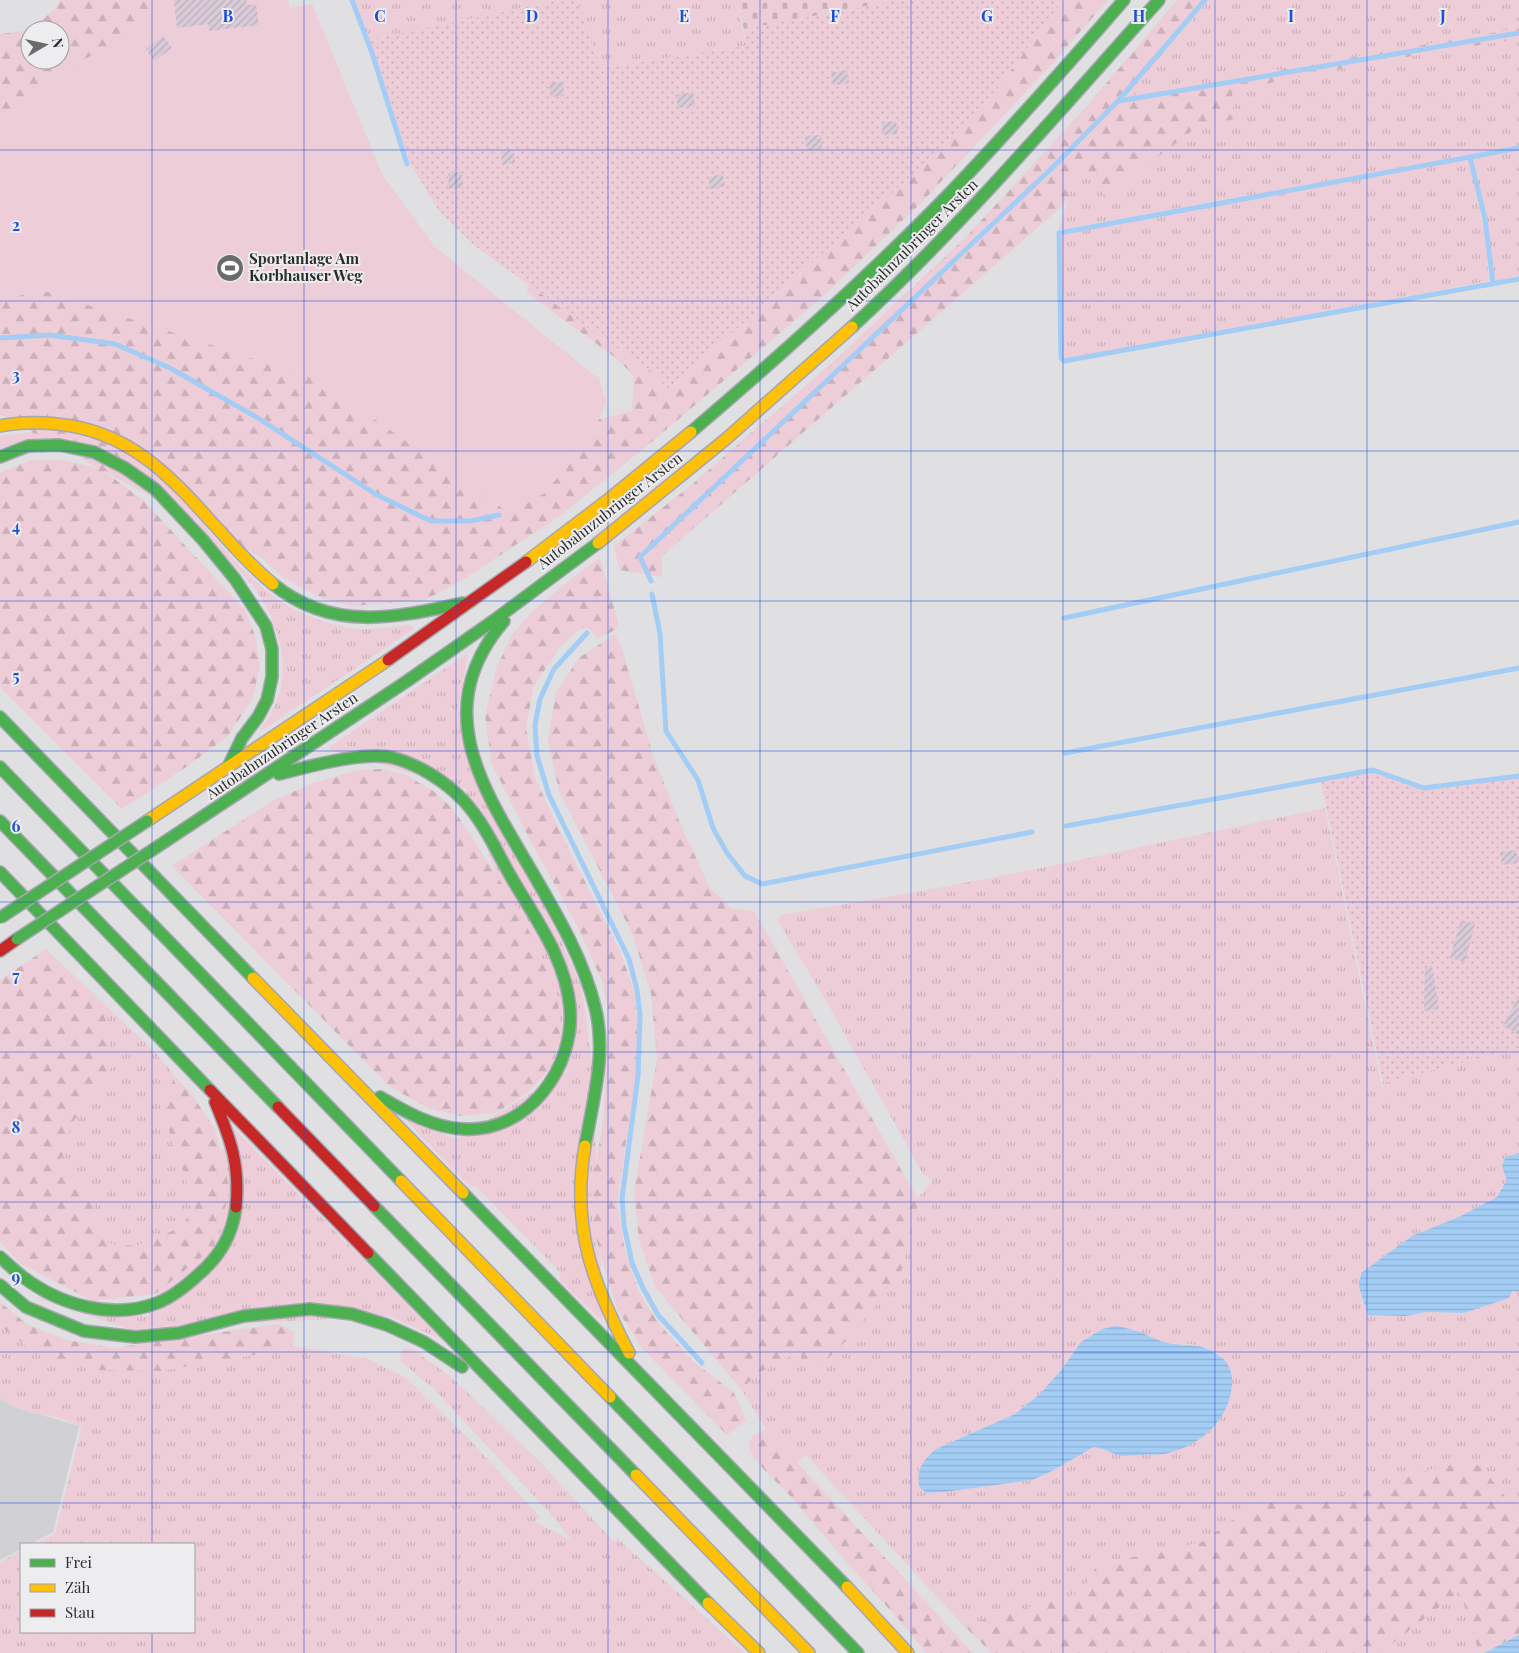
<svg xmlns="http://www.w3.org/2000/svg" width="1519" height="1653" font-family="'Playfair Display',serif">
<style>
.built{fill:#d1d0d5}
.grass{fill:url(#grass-tufts);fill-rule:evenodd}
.forest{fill:url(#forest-firs);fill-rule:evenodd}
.cemetery{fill:url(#cemetery-stones)}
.park{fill:#edcdd7}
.garden{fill:url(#garden-dots)}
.water{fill:url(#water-rules)}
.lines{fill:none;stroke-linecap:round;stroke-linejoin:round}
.stream{stroke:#a4cdf5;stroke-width:5}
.building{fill:url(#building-hatch)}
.fast-casing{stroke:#a5a6b1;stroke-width:14}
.slow-casing{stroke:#a5a6b1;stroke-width:14}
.jam-casing{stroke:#a5a6b1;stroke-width:14}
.fast{stroke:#4caf50;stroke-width:11}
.slow{stroke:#ffc107;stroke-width:11}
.jam{stroke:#c62828;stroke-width:11}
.fast-bridge-casing{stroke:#a5a6b1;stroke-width:14;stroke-linecap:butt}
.fast-bridge{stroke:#4caf50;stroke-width:11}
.grid{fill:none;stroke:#1d4ed8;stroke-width:1;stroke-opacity:0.55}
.labels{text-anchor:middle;stroke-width:4;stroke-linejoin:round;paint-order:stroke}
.street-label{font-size:15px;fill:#2c2c2d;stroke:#edecef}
.poi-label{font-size:15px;font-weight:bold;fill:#2c2c2d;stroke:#edecef;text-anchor:start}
.grid-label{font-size:16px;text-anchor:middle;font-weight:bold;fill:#1d4ed8;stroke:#edecef;stroke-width:4;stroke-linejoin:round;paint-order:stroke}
</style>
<defs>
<pattern id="grass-tufts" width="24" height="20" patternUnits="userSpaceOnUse" patternTransform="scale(1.25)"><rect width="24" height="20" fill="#edcdd7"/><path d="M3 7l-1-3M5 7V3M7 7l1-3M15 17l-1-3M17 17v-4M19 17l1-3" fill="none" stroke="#cbb0b9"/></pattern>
<pattern id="forest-firs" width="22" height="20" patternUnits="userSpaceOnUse" patternTransform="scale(1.25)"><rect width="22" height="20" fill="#edcdd7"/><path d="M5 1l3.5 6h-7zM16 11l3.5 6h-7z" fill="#cbb0b9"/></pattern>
<pattern id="cemetery-stones" width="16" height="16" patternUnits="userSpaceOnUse" patternTransform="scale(1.25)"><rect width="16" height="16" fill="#edcdd7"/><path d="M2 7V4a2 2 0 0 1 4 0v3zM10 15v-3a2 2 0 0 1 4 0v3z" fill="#cbb0b9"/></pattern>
<pattern id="garden-dots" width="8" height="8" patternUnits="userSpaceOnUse" patternTransform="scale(1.25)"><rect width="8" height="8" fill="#edcdd7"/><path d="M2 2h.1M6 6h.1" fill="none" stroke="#cbb0b9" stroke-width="1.8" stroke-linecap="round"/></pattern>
<pattern id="water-rules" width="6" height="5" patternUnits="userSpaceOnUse" patternTransform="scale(1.25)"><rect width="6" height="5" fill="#a4cdf5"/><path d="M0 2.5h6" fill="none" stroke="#8db0d2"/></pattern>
<pattern id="building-hatch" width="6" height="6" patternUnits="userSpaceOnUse" patternTransform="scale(1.25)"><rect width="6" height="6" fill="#d9cad8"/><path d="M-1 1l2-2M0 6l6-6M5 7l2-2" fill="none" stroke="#baaeba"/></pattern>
</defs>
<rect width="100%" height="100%" fill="#e0dfe1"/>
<path class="built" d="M 0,1398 L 14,1407 L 79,1426 L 53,1532 L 30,1544 L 21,1544 L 21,1549 L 0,1560 Z"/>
<path class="grass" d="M 353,0 L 560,0 L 368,40 Z
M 577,0 L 737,0 L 746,46 L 600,68 Z
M 1209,0 L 1519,0 L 1519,28 L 1263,73 L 1133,98 L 1135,86 Z
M 1519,39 L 1519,146 L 1058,230 L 1068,201 L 1077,161 L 1106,196 L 1196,128 L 1234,119 L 1231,91 C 1327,71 1422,53 1519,39 Z
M 1519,149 L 1519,276 L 1495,281 L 1489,237 L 1471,158 Z
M 1469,158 L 1485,235 L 1489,281 L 1066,359 L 1063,357 L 1061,235 Z
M 41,431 C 70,434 96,439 122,452 C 149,465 171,489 191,511 C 217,540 242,572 273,596 C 293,612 332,627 358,629 C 375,630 394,626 411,625 L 414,629 L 261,731 L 261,728 C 294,689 286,635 259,595 C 250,579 233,566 222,552 C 181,503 137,449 70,440 C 44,437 24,439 0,449 L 0,436 Z
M 468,653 L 458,709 L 582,988 L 592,1064 L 603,1321 L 561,1282 L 559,1271 L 475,1185 L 470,1187 L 404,1119 L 456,1139 L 568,1071 L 465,788 L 330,750 L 329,747 Z
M 1325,808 L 1383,1092 L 1383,1083 L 1519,1048 L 1519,1153 L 1505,1157 L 1502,1167 L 1507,1180 L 1497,1197 L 1461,1216 L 1412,1236 L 1361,1273 L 1359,1287 L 1368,1315 L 1406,1316 L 1425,1312 L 1464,1313 L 1512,1291 L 1519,1292 L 1519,1513 L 1482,1468 L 1408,1475 L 1390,1486 L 1327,1498 L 1304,1505 L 1257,1502 L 1202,1542 L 1097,1565 L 1081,1593 L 963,1625 L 806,1455 L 797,1463 L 766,1429 L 741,1389 L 761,1372 L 799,1351 L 914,1219 L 919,1201 L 918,1198 L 933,1181 L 923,1174 L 825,999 L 778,921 L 781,915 L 922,891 L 1051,866 ZM 1141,1332 L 1165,1343 L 1190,1344 L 1207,1348 L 1222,1357 L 1219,1422 C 1177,1459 1162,1456 1109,1452 L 1102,1448 L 1094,1447 L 1050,1472 L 1032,1480 L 944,1492 L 927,1493 L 920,1488 L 936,1449 L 1015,1414 L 1041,1393 L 1062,1369 Z
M 103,1003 L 154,1051 L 175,1076 L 161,1107 L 193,1201 L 184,1226 L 136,1246 L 105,1243 L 88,1192 L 59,1168 L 71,1125 L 113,1065 Z
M 232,1127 L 443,1340 L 389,1316 L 129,1329 L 34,1297 L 148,1316 Z
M 0,1326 L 36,1353 L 160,1371 L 279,1351 L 292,1346 L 368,1359 L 406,1378 L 470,1440 L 540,1517 L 535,1522 L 572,1541 L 548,1511 L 433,1388 L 400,1361 L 402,1349 L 412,1349 L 451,1377 L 541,1463 L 614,1542 L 618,1539 L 745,1653 L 0,1653 L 0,1562 L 21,1551 L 21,1632 L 194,1632 L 194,1544 L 35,1544 L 55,1534 L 82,1427 C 72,1424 62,1418 52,1416 C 33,1414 16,1409 0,1398 Z
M 1460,1591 L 1479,1653 L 1380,1653 Z"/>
<path class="forest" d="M 60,0 L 172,0 L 175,27 L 0,120 L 0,34 L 30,30 L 55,9 ZM 30,30 L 60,30 L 60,60 L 30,60 Z
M 1063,0 L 1108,0 L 1048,68 L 921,203 L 821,298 L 648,445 L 561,515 L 464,579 L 425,600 L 353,606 L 324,599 L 285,579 L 258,555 L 0,414 L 0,302 L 39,289 L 317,379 L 508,512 L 575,456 L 599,419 L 632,411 L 634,376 L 616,358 L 527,293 L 528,284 L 656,374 L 669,389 L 925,164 L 997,89 Z
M 1177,0 L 1209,0 L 1135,86 L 1134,98 L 1263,73 L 1519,28 L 1519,39 C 1422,53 1327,71 1232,91 L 1234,119 L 1196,128 L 1106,196 L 1077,161 L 1068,201 L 662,556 L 662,577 L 620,570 L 614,546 L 689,487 L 834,361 L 967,236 L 1086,107 Z
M 31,460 L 63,460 L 101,469 L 144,501 L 245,610 L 255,635 L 260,667 L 252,700 L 227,737 L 182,770 L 122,809 L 0,687 L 0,473 Z
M 600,558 L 618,623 L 617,629 L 597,639 L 592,631 L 585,627 L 576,632 L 558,649 L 533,688 L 526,728 L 535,778 L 562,836 L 620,951 L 634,990 L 638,1026 L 635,1083 L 617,1203 L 624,1246 L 639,1293 L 660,1325 L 693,1361 L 734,1393 L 746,1420 L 727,1435 L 643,1349 L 617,1309 L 593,1228 L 591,1192 L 603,1122 L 609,1014 L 602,981 L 578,927 L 529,838 L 492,764 L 485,717 L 497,666 L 512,635 L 531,613 L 571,579 Z
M 615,634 L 622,649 L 653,755 L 680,823 L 710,888 L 732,909 L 754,911 L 919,1201 L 900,1277 L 846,1341 L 822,1364 L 804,1366 L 799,1351 L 761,1372 L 741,1389 L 655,1287 L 639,1240 L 634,1192 L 657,1059 L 651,994 L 633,935 L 559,791 L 548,741 L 556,692 L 579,658 Z
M 383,769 L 404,774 L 435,792 L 454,810 L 517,907 L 542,957 L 558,997 L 560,1036 L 552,1067 L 528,1092 L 496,1113 L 461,1116 L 428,1108 L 389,1086 L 172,866 L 272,801 L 316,782 L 359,770 Z
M 46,949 L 103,1003 L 113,1065 L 71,1125 L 59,1168 L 88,1192 L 105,1243 L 136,1246 L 184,1226 L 193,1201 L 161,1107 L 175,1076 L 192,1095 L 215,1129 L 230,1190 L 214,1247 L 155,1294 L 93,1301 L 21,1264 L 0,1242 L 0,980 Z
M 0,1302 L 28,1325 L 67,1340 L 113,1348 L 279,1324 L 294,1332 L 292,1346 L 279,1351 L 160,1371 L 94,1370 L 36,1353 L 0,1326 Z
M 766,1429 L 973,1653 L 926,1653 L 909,1631 L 842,1557 L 793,1499 L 754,1459 L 749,1445 L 753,1435 Z
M 1469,1460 L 1482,1468 L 1519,1513 L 1519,1635 L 1484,1653 L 1479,1653 L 1460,1591 L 1380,1653 L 992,1653 L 963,1625 L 1081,1593 L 1097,1565 L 1202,1542 L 1257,1502 L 1304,1505 L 1327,1498 L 1390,1486 L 1408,1475 Z"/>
<path class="cemetery" d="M 737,0 L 899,0 L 744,29 Z"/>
<path class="park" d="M 151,0 L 288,0 L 290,8 L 312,4 L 383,176 L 435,247 L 599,379 L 606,402 L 599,419 L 575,456 L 545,493 L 508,512 L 317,379 L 39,289 L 0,302 L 0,116 L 63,71 L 153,21 Z"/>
<path class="garden" d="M 560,0 L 577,0 L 601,68 L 746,46 L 744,29 L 899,0 L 1063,0 L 997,89 L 925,164 L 668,389 L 656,374 L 595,333 L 474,245 L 439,211 L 411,165 L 368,40 Z
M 1373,772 L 1424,789 L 1445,788 L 1519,777 L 1519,1048 L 1383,1083 L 1321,781 Z"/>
<path class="water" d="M 1519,1153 L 1519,1292 L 1512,1291 L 1509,1298 L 1464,1313 L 1425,1312 L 1406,1316 L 1368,1315 L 1359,1287 L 1361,1273 L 1412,1236 L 1461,1216 L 1497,1197 L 1507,1180 L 1502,1167 L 1505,1157 Z
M 1117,1326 C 1126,1328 1135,1330 1143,1333 C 1150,1336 1157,1340 1164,1342 C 1186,1348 1201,1340 1222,1358 C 1233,1367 1234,1383 1230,1396 C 1223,1427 1195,1447 1165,1454 C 1158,1455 1150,1454 1142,1455 C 1136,1455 1129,1456 1123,1456 C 1112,1455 1105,1448 1094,1447 L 1050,1472 L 1032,1480 L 944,1492 L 927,1493 L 920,1488 C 915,1471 923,1460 936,1449 L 1015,1414 L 1041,1393 L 1062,1369 L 1081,1342 L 1102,1329 Z
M 1519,1635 L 1519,1653 L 1484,1653 Z"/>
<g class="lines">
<path class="stream" d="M 352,0 L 372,53 L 407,164
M 1119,101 L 1519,33
M 1470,157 L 1485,219 L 1493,284
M 1059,233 L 1061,358 L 1064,361 L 1519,279
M 1059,233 L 1519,148
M 0,338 L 50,335 L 115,344 L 170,368 L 258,418 L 377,495 L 431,521 L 471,521 L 499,515
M 651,581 L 640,557 L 1051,169 L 1118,101 L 1205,0
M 652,594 L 660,634 L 666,731 L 698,780 L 713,828 L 727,853 L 745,876 L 762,884 L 1032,832
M 1064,618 L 1519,522
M 587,633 L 554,669 L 540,699 L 535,725 L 537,756 L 549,795 L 629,959 L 637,990 L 640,1015 L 638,1076 L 622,1198 L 624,1225 L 632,1263 L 642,1286 L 658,1315 L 702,1363
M 1065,753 L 1519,668
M 1066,826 L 1373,770 L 1424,788 L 1519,776"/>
</g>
<path class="building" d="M 174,0 L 246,0 L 247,5 L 256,4 L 259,25 L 209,31 L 208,24 L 177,28 Z
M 163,36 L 172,48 L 154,61 L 146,49 Z
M 847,70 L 849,83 L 833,85 L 831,73 Z
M 563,82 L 564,96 L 551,97 L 549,83 Z
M 693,92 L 695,106 L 678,108 L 676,95 Z
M 896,121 L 898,134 L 883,135 L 882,122 Z
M 821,135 L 822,149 L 807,150 L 805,136 Z
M 513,150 L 515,163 L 502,165 L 501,152 Z
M 461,172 L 463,188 L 449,189 L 448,174 Z
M 723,174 L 725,186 L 710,189 L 708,177 Z
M 1516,850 L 1518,863 L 1502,865 L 1500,852 Z
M 1461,920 L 1475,924 L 1465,962 L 1450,958 Z
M 1425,966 L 1432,966 L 1439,1009 L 1424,1011 Z
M 1519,996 L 1519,1035 L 1503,1026 Z"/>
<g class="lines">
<g class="fast-casing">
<path id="fast" d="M 852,327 C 962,226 1059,111 1159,0
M 691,432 C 779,357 866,279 947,196 C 1008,133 1066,66 1124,0
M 0,457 L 28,446 L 59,445 L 94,452 L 125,468 L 155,489 L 203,540 L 235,579 L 266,626 L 272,649 L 272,677 L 267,700 L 258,717 L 242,738 L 229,765
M 273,584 C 332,632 395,618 463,603
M 504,621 C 429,709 482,787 531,870 C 556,913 583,958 595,1007 C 607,1053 593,1100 585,1146
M 0,717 L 253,978
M 0,767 L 401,1181
M 279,774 C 307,767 367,750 394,758 C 420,765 446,782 464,801 C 484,823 496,850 510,875 C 534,917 566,958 570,1008 C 575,1067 528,1133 464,1129 C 433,1128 406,1112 380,1097
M 0,821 L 278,1107
M 166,841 L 407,681 L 493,621 L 598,543
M 0,872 L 210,1090
M 463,1193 L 847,1587
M 374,1206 L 636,1475
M 368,1253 L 708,1603
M 0,1257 C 8,1264 15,1271 23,1277 C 60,1305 112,1320 157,1303 C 173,1297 186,1286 198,1275 C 220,1256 232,1236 236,1207
M 0,1285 L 26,1307 L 84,1331 L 135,1337 L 179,1333 L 244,1316 L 310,1309 L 352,1314 L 387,1325 L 424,1342 L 462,1367
M 610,1397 L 858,1653"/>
</g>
<g class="slow-casing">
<path id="slow" d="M 0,426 C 24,421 48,422 72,426 C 166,443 205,528 273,584
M 598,543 L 726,439 L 852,327
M 526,562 L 609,499 L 691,432
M 147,821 L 388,660
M 253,978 L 463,1193
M 585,1146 C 571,1227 592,1282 629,1353
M 401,1181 L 610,1397
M 636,1475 L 809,1653
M 847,1587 L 908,1653
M 708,1603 L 759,1653"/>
</g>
<g class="jam-casing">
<path id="jam" d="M 388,660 L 526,562
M 0,951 L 17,939
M 210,1090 L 368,1253
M 215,1102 C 231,1140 240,1165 236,1207
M 278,1107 L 374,1206"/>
</g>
<use href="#fast" class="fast"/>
<use href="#slow" class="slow"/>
<use href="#jam" class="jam"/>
<g class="fast-bridge-casing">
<path id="fast-bridge" d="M 0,918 L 147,821
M 17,939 L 166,841"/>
</g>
<use href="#fast-bridge" class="fast-bridge"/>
</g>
<path class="grid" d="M 152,0 L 152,1544M 304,0 L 304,1653M 456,0 L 456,1653M 608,0 L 608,1653M 760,0 L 760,1653M 911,0 L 911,1653M 1063,0 L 1063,1653M 1215,0 L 1215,1653M 1367,0 L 1367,1653M 0,150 L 1519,150M 0,301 L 1519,301M 0,451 L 1519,451M 0,601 L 1519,601M 0,751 L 1519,751M 0,902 L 1519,902M 0,1052 L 1519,1052M 0,1202 L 1519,1202M 0,1352 L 1519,1352M 0,1503 L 1519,1503M 152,1632 L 152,1653"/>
<defs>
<g id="stadium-disc" transform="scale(1.4375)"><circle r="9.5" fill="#6b6b6c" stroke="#edecef"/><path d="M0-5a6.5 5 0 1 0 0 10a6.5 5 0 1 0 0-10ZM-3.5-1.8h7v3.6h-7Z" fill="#fff"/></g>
</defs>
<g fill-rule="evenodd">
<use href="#stadium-disc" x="230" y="268"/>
</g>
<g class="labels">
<g class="street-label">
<text transform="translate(912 245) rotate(-45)" y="5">Autobahnzubringer Arsten</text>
<text transform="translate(610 511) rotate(-38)" y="5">Autobahnzubringer Arsten</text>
<text transform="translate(282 746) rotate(-34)" y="5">Autobahnzubringer Arsten</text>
</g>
<g class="poi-label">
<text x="249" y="264">Sportanlage Am<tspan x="249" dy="17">Korbhauser Weg</tspan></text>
</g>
</g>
<g class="grid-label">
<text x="228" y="22">B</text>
<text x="380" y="22">C</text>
<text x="532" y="22">D</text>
<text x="684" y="22">E</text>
<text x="835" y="22">F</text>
<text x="987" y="22">G</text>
<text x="1139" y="22">H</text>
<text x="1291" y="22">I</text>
<text x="1443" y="22">J</text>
<text x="16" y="231">2</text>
<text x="16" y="381">3</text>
<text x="16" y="532">4</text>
<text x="16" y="682">5</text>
<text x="16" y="832">6</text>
<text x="16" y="982">7</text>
<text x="16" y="1133">8</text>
<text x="16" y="1283">9</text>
</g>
<rect x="20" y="1543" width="175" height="90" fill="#edecef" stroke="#a09fa1"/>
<rect x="30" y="1559" width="25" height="8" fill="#4caf50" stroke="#a09fa1"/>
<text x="65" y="1568" font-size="15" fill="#2c2c2d">Frei</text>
<rect x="30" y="1584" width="25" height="8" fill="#ffc107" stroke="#a09fa1"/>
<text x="65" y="1593" font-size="15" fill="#2c2c2d">Zäh</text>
<rect x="30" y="1609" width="25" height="8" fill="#c62828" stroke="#a09fa1"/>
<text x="65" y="1618" font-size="15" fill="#2c2c2d">Stau</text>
<g transform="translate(45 45) rotate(81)"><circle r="24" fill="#edecef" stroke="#a09fa1"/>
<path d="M0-4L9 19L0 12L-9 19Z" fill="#6b6b6c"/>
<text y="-8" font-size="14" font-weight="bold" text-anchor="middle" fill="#2c2c2d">N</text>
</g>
</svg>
